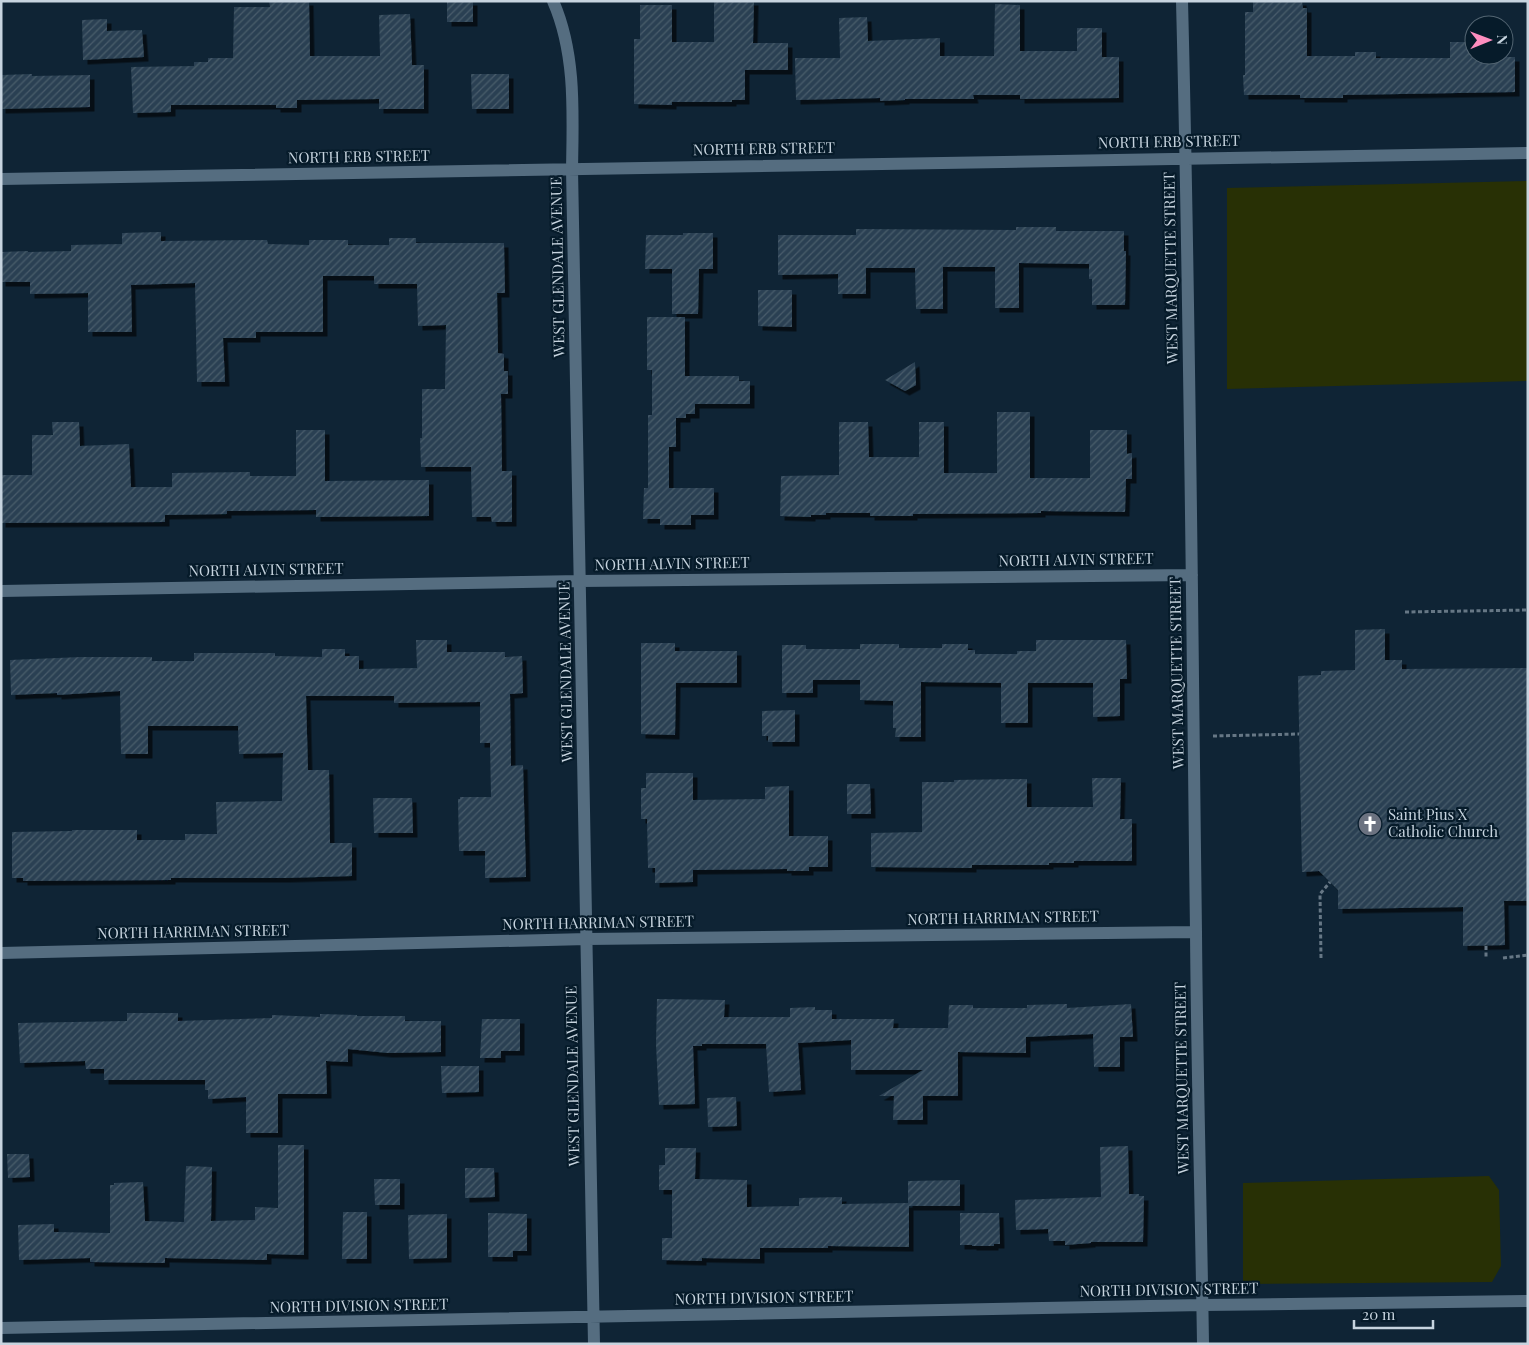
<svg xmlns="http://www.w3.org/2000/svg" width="1529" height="1345" font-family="'Playfair Display',serif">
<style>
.green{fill:#283005}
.building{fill:url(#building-hatch);filter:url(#shadow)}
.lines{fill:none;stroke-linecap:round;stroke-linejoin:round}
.path{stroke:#667785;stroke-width:3;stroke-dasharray:4 2.5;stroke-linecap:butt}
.minor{stroke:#556d80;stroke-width:12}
.labels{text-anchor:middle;stroke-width:4.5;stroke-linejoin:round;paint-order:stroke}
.street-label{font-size:15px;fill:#c7d4df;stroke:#061b2a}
.poi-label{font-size:15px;fill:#c7d4df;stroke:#061b2a;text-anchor:start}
</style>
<defs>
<pattern id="building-hatch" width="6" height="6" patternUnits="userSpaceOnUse" patternTransform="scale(1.25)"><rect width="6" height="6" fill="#2b4153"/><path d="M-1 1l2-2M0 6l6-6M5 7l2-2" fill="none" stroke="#485c6b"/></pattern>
<filter id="shadow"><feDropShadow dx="4.5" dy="4.5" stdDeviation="0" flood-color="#0009"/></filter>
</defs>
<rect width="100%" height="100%" fill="#0f2435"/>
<path class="green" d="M 1528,181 L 1528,381 L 1227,389 L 1227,188 Z
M 1489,1176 L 1499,1190 L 1501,1266 L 1492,1282 L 1243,1284 L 1243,1183 Z"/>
<path class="building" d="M 269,1 L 309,1 L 310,56 L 380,56 L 379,15 L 410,14 L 412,65 L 424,65 L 424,109 L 379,109 L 379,99 L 297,100 L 297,108 L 276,108 L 276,105 L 171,105 L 171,112 L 133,113 L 131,67 L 194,66 L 194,62 L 208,62 L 208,58 L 233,58 L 234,7 L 270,7 Z
M 447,1 L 473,1 L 473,22 L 447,22 Z
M 714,1 L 754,1 L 753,43 L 788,43 L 788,70 L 745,70 L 745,100 L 732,100 L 732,102 L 672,102 L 672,105 L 634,104 L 634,39 L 640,39 L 640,5 L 672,5 L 672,42 L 714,42 Z
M 1253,1 L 1302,1 L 1303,8 L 1307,8 L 1307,56 L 1355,56 L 1355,52 L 1376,52 L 1376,58 L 1450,58 L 1450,42 L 1471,42 L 1471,57 L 1515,57 L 1515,92 L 1343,95 L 1343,98 L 1300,98 L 1300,95 L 1244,95 L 1243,75 L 1245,75 L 1245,12 L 1253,12 Z
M 995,4 L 1020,5 L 1020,51 L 1077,51 L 1077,28 L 1102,28 L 1102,57 L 1119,57 L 1119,98 L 1020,99 L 1020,95 L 973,95 L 974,99 L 905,99 L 905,100 L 880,101 L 880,98 L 796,100 L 795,58 L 840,58 L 839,18 L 867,17 L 868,41 L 940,38 L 940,56 L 994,56 Z
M 107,19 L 107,31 L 142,30 L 144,57 L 83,60 L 82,20 Z
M 32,74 L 32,76 L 90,75 L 90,107 L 1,109 L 1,75 Z
M 471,74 L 509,74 L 509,109 L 472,109 Z
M 1016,227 L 1056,227 L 1056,231 L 1124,231 L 1124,251 L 1126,251 L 1125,305 L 1092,305 L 1092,279 L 1089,279 L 1089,264 L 1019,263 L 1019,308 L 995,308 L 995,267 L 943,267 L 943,309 L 916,309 L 915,268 L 866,268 L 866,294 L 838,294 L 838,274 L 778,275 L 778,235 L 856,235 L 856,229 L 1016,230 Z
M 161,232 L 161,241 L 267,240 L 268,244 L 309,245 L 309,240 L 348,240 L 348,245 L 389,245 L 389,238 L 416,238 L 416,243 L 504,243 L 505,293 L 497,293 L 498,353 L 504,354 L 504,371 L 508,371 L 508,394 L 501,394 L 502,471 L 512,471 L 512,522 L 492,522 L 491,517 L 472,517 L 471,467 L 421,467 L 420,438 L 422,438 L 422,389 L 445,389 L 446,325 L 418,326 L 417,284 L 374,284 L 374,276 L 323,276 L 323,332 L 256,332 L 256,338 L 223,338 L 225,382 L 197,382 L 195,283 L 131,285 L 132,332 L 88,332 L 88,293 L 30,294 L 30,282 L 1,282 L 1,252 L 28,251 L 28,252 L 71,251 L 71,245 L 122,244 L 122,233 Z
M 683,233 L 713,233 L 713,269 L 699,269 L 698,314 L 672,314 L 672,269 L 645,269 L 646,235 L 683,235 Z
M 758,290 L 792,290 L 792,327 L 758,326 Z
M 647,317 L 685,317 L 685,376 L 739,376 L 739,381 L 750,381 L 750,404 L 695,404 L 695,414 L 686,414 L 686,418 L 676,418 L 676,447 L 669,447 L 669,488 L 714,488 L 714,515 L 691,515 L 691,525 L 660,525 L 660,519 L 643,519 L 644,488 L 648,488 L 648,415 L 652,415 L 652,370 L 647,370 Z
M 915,362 L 916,385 L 905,391 L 885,380 Z
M 997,412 L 1030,412 L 1030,478 L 1090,478 L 1090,430 L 1127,430 L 1127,454 L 1132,453 L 1132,479 L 1126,479 L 1125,512 L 1041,511 L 1041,513 L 913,514 L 913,516 L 870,516 L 870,513 L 826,513 L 826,515 L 811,515 L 811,517 L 780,516 L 781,476 L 839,475 L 839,422 L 868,422 L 869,457 L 919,457 L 919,422 L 944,422 L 944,473 L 997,473 Z
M 52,422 L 79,422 L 80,446 L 129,444 L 131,487 L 172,487 L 172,473 L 250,472 L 250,476 L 296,476 L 296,430 L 325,430 L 325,481 L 429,480 L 429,516 L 316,517 L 316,510 L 227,511 L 227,514 L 165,515 L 165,522 L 1,523 L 1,475 L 32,475 L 32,435 L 53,435 Z
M 1385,629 L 1385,660 L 1402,660 L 1402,669 L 1528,668 L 1528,901 L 1504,901 L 1505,945 L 1463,946 L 1463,907 L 1338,909 L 1338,890 L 1319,871 L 1302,872 L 1298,676 L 1321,675 L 1321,671 L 1355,670 L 1355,630 Z
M 416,640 L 447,640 L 447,652 L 505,652 L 505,657 L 522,656 L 523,693 L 510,694 L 511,766 L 523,765 L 526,877 L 485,878 L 485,851 L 459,851 L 458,799 L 460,799 L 460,797 L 491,797 L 490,743 L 480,743 L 480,702 L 394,703 L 394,696 L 306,696 L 308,770 L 329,770 L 330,843 L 352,843 L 352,876 L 285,878 L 171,878 L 171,880 L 23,881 L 23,878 L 12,878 L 12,832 L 72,831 L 72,830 L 137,830 L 137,840 L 185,840 L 185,834 L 217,834 L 216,802 L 282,801 L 283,753 L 239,754 L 238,726 L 148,726 L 148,754 L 121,754 L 120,691 L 57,695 L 57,693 L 11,695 L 10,660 L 81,657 L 152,657 L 152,661 L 194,661 L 194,653 L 275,653 L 275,656 L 322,657 L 322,649 L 345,649 L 345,656 L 359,656 L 359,669 L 417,668 Z
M 1036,640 L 1126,640 L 1127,679 L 1120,679 L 1120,716 L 1093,717 L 1093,683 L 1028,683 L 1028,723 L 1001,723 L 1001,683 L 921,682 L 921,737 L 895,737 L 896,728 L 893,728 L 893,701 L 860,700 L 860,680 L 813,680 L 813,693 L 782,693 L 782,645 L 806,645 L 806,649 L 860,649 L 860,644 L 899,644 L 899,648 L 942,648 L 942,644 L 968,644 L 968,650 L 975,650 L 975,654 L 1017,654 L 1017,651 L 1036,651 Z
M 641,643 L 675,643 L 675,651 L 737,651 L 737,683 L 676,683 L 675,735 L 641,734 Z
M 795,710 L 795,742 L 768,742 L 768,736 L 762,736 L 762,711 Z
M 646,773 L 693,773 L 693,800 L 765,799 L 765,787 L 789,786 L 789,836 L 828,836 L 828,867 L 809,867 L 809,871 L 787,871 L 787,869 L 693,870 L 693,882 L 655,883 L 655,868 L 648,868 L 647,819 L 641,819 L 641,788 L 646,788 Z
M 1092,778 L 1121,778 L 1120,819 L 1132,819 L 1132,861 L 1074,861 L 1074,863 L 1049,863 L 1049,865 L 972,865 L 972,868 L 871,867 L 871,833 L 922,832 L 922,782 L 954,782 L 954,780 L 1027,779 L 1027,807 L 1093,807 Z
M 847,784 L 870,784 L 871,814 L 847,814 Z
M 373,798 L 412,798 L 413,833 L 374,833 Z
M 657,999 L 725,1000 L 724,1017 L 790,1017 L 790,1008 L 815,1007 L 815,1010 L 832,1010 L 832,1019 L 894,1019 L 893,1028 L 948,1028 L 949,1005 L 973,1005 L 973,1008 L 1027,1008 L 1027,1005 L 1067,1004 L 1067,1008 L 1131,1004 L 1133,1037 L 1120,1037 L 1120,1067 L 1094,1067 L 1093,1034 L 1026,1037 L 1026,1053 L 958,1052 L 958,1096 L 923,1096 L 923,1120 L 893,1120 L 894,1096 L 879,1096 L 923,1070 L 851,1070 L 851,1040 L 798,1043 L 801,1090 L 769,1092 L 766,1044 L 702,1044 L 702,1046 L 693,1046 L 695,1104 L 659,1105 L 656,1044 Z
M 127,1013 L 178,1013 L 178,1021 L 272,1018 L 272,1015 L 320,1017 L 320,1014 L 357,1015 L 357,1016 L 405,1016 L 405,1021 L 441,1021 L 441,1052 L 388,1053 L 348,1049 L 348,1062 L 326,1061 L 327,1094 L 278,1094 L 278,1133 L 246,1133 L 246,1097 L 208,1099 L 208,1090 L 205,1090 L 205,1080 L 104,1080 L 104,1069 L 86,1069 L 85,1061 L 20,1063 L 18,1023 L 127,1021 Z
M 482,1019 L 520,1019 L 520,1051 L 501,1051 L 501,1058 L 480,1058 Z
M 441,1066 L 479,1066 L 479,1092 L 442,1093 Z
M 736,1097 L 737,1126 L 708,1127 L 707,1098 Z
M 278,1145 L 304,1145 L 304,1255 L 267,1254 L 267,1260 L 165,1258 L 165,1263 L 90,1262 L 90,1258 L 19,1260 L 18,1225 L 54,1224 L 54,1232 L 110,1233 L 110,1185 L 114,1185 L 114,1183 L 143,1182 L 145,1221 L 184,1222 L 186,1166 L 212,1167 L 211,1221 L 255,1220 L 255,1207 L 278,1208 Z
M 1128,1146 L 1129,1194 L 1139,1194 L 1139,1196 L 1144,1196 L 1143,1242 L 1091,1242 L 1091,1243 L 1065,1245 L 1065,1241 L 1049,1241 L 1048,1229 L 1016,1230 L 1015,1200 L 1101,1197 L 1100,1147 Z
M 665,1148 L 696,1148 L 695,1179 L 747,1180 L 747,1207 L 799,1206 L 799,1198 L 842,1197 L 842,1204 L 908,1203 L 908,1181 L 960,1180 L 960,1206 L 909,1206 L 909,1247 L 828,1246 L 828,1248 L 760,1248 L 760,1259 L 702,1258 L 702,1261 L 662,1260 L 662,1238 L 672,1238 L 672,1190 L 659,1190 L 659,1165 L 665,1165 Z
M 7,1154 L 29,1154 L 30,1177 L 8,1178 Z
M 465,1168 L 494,1168 L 495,1197 L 465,1198 Z
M 374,1179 L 400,1179 L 400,1205 L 375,1205 Z
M 343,1212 L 367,1212 L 367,1259 L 342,1259 Z
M 488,1213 L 527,1214 L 527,1251 L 513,1251 L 513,1257 L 488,1257 Z
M 960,1213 L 999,1213 L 1000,1244 L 994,1244 L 994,1246 L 972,1246 L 972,1245 L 960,1245 Z
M 447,1214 L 447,1258 L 409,1259 L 408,1215 Z"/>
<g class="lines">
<path class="path" d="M 1405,612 L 1528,610
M 1213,736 L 1299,734
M 1486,946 L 1486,958
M 1321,958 L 1320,894 L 1330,882
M 1503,958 L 1528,955"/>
<path class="minor" d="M 553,1 C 576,53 573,113 572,169 L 594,1344
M 1182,1 C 1190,312 1192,622 1196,932 C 1197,1069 1201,1207 1203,1344
M 1,179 L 1528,153
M 1,591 L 580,581 L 1192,575
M 1,953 L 587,939 L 1196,932
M 1,1328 L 1203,1305 L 1528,1301"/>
</g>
<defs>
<g id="church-disc" transform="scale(1.25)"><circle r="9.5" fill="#6b7280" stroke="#061b2a"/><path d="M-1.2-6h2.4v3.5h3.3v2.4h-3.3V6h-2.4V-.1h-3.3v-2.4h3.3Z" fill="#fff"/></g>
</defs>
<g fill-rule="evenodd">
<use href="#church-disc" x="1370" y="824"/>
</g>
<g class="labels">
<g class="street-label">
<text transform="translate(1169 142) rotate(-1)" y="5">NORTH ERB STREET</text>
<text transform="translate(764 149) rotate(-1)" y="5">NORTH ERB STREET</text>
<text transform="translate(359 157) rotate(-1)" y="5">NORTH ERB STREET</text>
<text transform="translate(558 267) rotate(-91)" y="5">WEST GLENDALE AVENUE</text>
<text transform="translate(1171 268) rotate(-91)" y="5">WEST MARQUETTE STREET</text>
<text transform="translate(1076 560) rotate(-1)" y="5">NORTH ALVIN STREET</text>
<text transform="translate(672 564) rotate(-1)" y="5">NORTH ALVIN STREET</text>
<text transform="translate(266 570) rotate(-1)" y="5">NORTH ALVIN STREET</text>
<text transform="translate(566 672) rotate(-91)" y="5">WEST GLENDALE AVENUE</text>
<text transform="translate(1177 673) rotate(-91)" y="5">WEST MARQUETTE STREET</text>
<text transform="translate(1003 918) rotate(-1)" y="5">NORTH HARRIMAN STREET</text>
<text transform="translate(598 923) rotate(-1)" y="5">NORTH HARRIMAN STREET</text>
<text transform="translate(193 932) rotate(-1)" y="5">NORTH HARRIMAN STREET</text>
<text transform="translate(573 1076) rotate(-91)" y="5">WEST GLENDALE AVENUE</text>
<text transform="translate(1182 1078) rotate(-91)" y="5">WEST MARQUETTE STREET</text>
<text transform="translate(1169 1290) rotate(-1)" y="5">NORTH DIVISION STREET</text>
<text transform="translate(764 1298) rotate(-1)" y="5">NORTH DIVISION STREET</text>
<text transform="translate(359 1306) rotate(-1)" y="5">NORTH DIVISION STREET</text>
</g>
<g class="poi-label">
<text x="1388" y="820">Saint Pius X<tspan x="1388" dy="17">Catholic Church</tspan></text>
</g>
</g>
<rect width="1529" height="1345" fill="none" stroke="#c7d4df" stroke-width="5"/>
<g transform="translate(1489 40) rotate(89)"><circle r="24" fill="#061b2a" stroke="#536572"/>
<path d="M0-4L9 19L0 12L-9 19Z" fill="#fd8ebf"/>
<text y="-8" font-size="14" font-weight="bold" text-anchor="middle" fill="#c7d4df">N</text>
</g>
<path d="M1354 1320v8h79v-8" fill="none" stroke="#c7d4df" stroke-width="2.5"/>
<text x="1362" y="1320" font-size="15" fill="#c7d4df" stroke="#061b2a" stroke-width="4" paint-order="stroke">20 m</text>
</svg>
